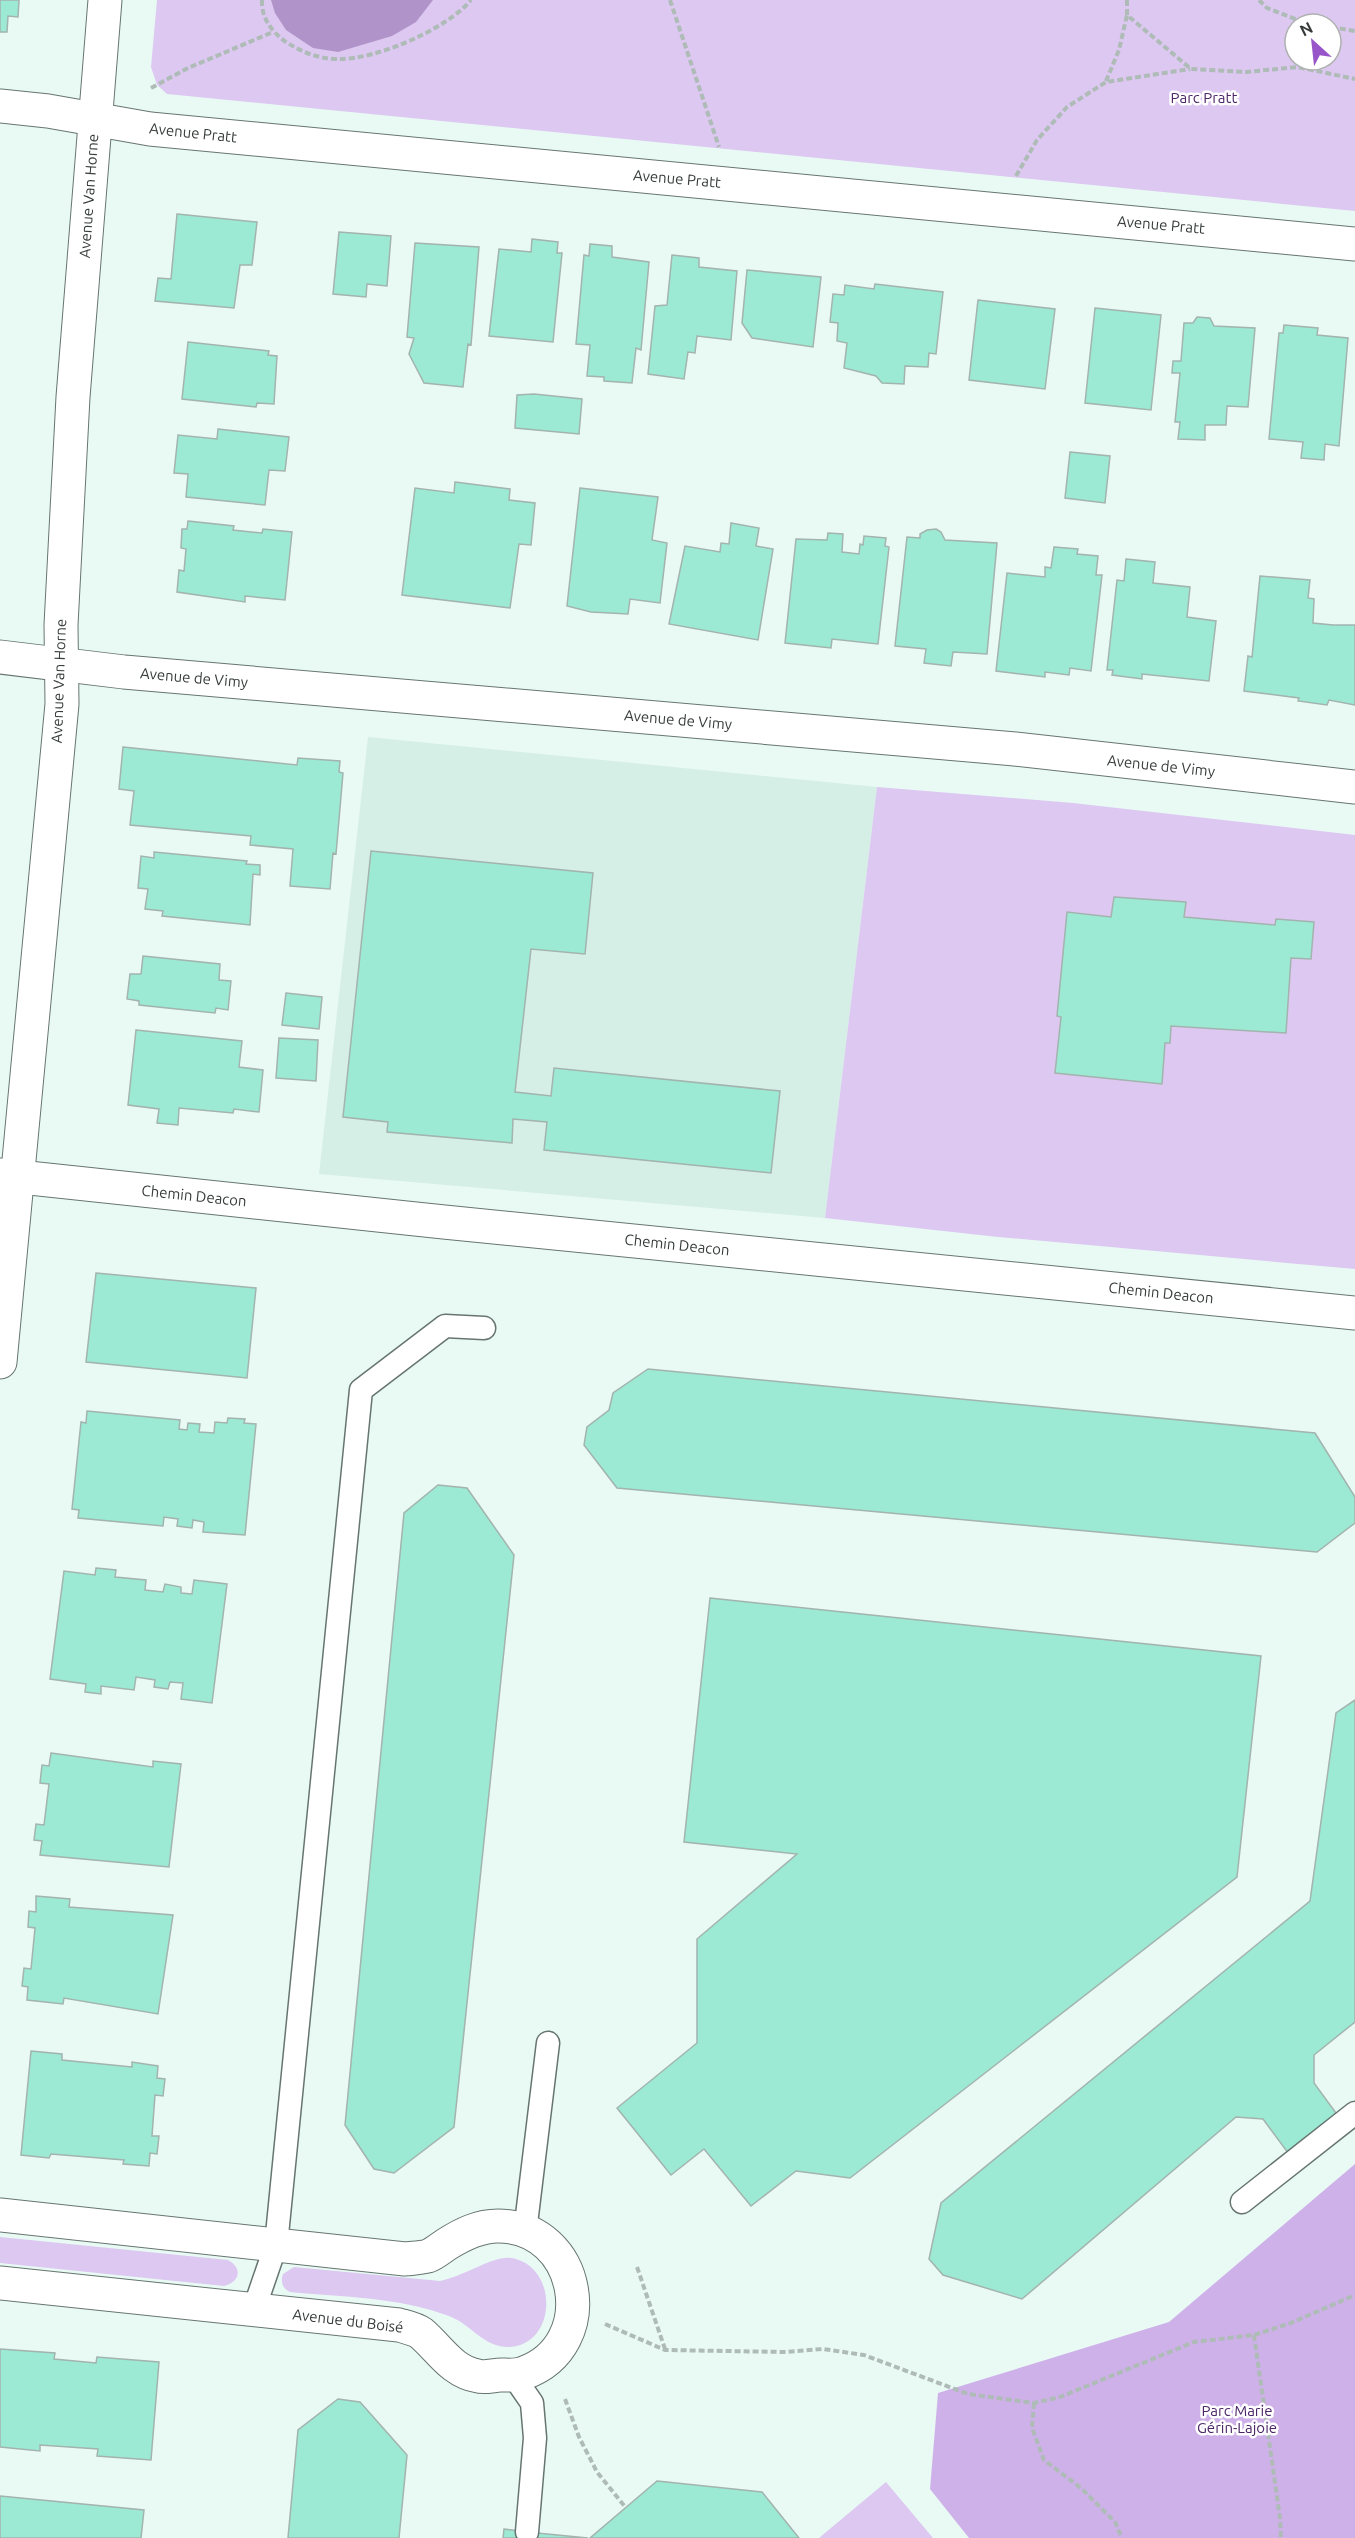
<svg xmlns="http://www.w3.org/2000/svg" width="1355" height="2538" font-family="Ubuntu,sans-serif">
<style>
.built{fill:#d5eee6}
.green{fill:#dcc8f0;fill-rule:evenodd}
.forest{fill:#ceb1e8}
.water{fill:#b093c9}
.building{fill:#9cead4;stroke:#a3b3ae;stroke-width:1.5}
.lines{fill:none;stroke-linecap:round;stroke-linejoin:round}
.lane-casing{stroke:#677571;stroke-width:25}
.street-casing{stroke:#677571;stroke-width:35}
.secondary-casing{stroke:#677571;stroke-width:35}
.path{stroke:#aebbb7;stroke-width:4;stroke-dasharray:6 3;stroke-linecap:butt}
.lane{stroke:#fff;stroke-width:22}
.street{stroke:#fff;stroke-width:33}
.secondary{stroke:#fff;stroke-width:33}
.labels{text-anchor:middle;stroke-width:5;stroke-linejoin:round;paint-order:stroke}
.park-label{font-size:15px;fill:#4c2668;stroke:#fff}
.street-label{font-size:15px;fill:#363c3a;stroke:#fff}
</style>
<rect width="100%" height="100%" fill="#e9faf5"/>
<path class="built" d="M 368,737 L 877,787 L 825,1218 L 319,1174 Z"/>
<path class="green" d="M 157,0 L 1355,0 L 1355,211 L 167,94 L 157,85 L 151,67 ZM 1295,24 L 1331,24 L 1331,60 L 1295,60 Z
M 877,787 L 1073,803 L 1355,835 L 1355,1269 L 998,1237 L 825,1218 Z
M 0,2237 L 228,2260 C 243,2268 240,2282 224,2286 L 0,2263 Z
M 511,2258 C 559,2265 558,2346 508,2347 C 483,2347 471,2324 449,2316 C 399,2297 342,2297 290,2292 C 283,2289 280,2282 283,2274 L 294,2267 L 440,2281 C 463,2277 492,2256 511,2258 Z
M 886,2482 L 933,2538 L 819,2538 Z"/>
<path class="forest" d="M 1355,2164 L 1355,2538 L 969,2538 L 930,2489 L 938,2393 L 1169,2322 Z"/>
<path class="water" d="M 271,0 L 433,0 L 416,22 L 392,36 L 338,52 L 313,48 L 286,30 L 275,13 Z"/>
<path class="building" d="M 0,0 L 19,0 L 18,17 L 8,16 L 7,32 L 0,32 Z
M 177,214 L 257,222 L 252,265 L 240,265 L 234,308 L 155,301 L 158,278 L 171,279 Z
M 339,232 L 391,236 L 387,286 L 367,284 L 366,297 L 333,294 Z
M 532,239 L 558,242 L 557,253 L 562,253 L 553,342 L 489,336 L 499,249 L 531,252 Z
M 415,243 L 479,247 L 471,345 L 468,344 L 463,387 L 424,383 L 409,354 L 414,338 L 407,337 Z
M 590,244 L 612,246 L 612,257 L 649,262 L 641,350 L 636,348 L 632,383 L 604,381 L 604,377 L 587,376 L 590,345 L 576,344 L 584,255 L 589,256 Z
M 672,255 L 699,258 L 699,267 L 737,271 L 731,340 L 697,336 L 695,353 L 688,352 L 684,379 L 648,374 L 655,306 L 667,305 Z
M 747,270 L 821,277 L 813,347 L 752,338 L 742,323 Z
M 875,284 L 943,292 L 936,354 L 929,353 L 928,367 L 905,366 L 904,384 L 882,383 L 876,376 L 844,368 L 847,343 L 837,341 L 838,323 L 830,322 L 833,294 L 844,295 L 845,285 L 874,289 Z
M 978,300 L 1055,309 L 1045,389 L 969,380 Z
M 1095,308 L 1161,315 L 1151,410 L 1085,403 Z
M 1197,317 L 1210,318 L 1214,326 L 1255,328 L 1248,407 L 1227,406 L 1226,425 L 1205,425 L 1205,440 L 1178,439 L 1180,422 L 1175,422 L 1180,373 L 1172,373 L 1173,361 L 1181,361 L 1184,323 L 1193,323 Z
M 1284,325 L 1318,328 L 1317,335 L 1348,338 L 1339,446 L 1325,444 L 1324,460 L 1301,458 L 1303,442 L 1269,439 L 1279,333 L 1283,333 Z
M 188,342 L 269,351 L 268,355 L 277,356 L 274,404 L 257,403 L 256,407 L 182,399 Z
M 534,394 L 582,399 L 579,434 L 515,428 L 517,395 Z
M 218,429 L 289,437 L 285,471 L 269,470 L 265,505 L 186,497 L 188,474 L 174,473 L 178,435 L 217,439 Z
M 1070,452 L 1110,456 L 1105,503 L 1065,498 Z
M 455,482 L 510,489 L 509,500 L 535,503 L 531,545 L 519,544 L 510,608 L 402,595 L 415,488 L 454,493 Z
M 580,488 L 658,497 L 652,540 L 667,543 L 660,603 L 630,599 L 628,614 L 591,612 L 567,606 Z
M 188,521 L 234,526 L 233,530 L 262,533 L 263,529 L 292,532 L 285,600 L 245,596 L 245,602 L 177,592 L 179,570 L 184,571 L 186,549 L 181,548 L 182,529 L 187,529 Z
M 731,523 L 759,528 L 756,546 L 773,549 L 758,640 L 669,624 L 685,546 L 720,552 L 721,543 L 729,544 Z
M 936,529 L 941,532 L 945,540 L 997,543 L 987,654 L 953,652 L 951,666 L 924,663 L 926,649 L 895,646 L 907,537 L 920,538 L 920,534 L 927,530 Z
M 828,533 L 843,534 L 842,552 L 859,554 L 860,544 L 863,545 L 864,536 L 886,538 L 885,546 L 889,547 L 878,644 L 832,639 L 831,648 L 785,643 L 796,539 L 827,540 Z
M 1054,547 L 1078,549 L 1077,554 L 1098,556 L 1096,575 L 1102,575 L 1091,671 L 1070,668 L 1069,675 L 1045,672 L 1045,677 L 996,671 L 1007,573 L 1045,577 L 1045,567 L 1051,568 Z
M 1126,559 L 1155,562 L 1153,583 L 1190,587 L 1187,617 L 1216,621 L 1209,681 L 1142,674 L 1142,679 L 1112,675 L 1113,670 L 1107,670 L 1117,580 L 1124,581 Z
M 1260,576 L 1310,580 L 1308,598 L 1314,599 L 1313,623 L 1333,625 L 1355,625 L 1355,705 L 1329,700 L 1327,705 L 1298,701 L 1299,698 L 1244,691 L 1248,656 L 1252,657 Z
M 123,747 L 297,765 L 298,758 L 340,761 L 339,772 L 343,773 L 336,854 L 333,853 L 330,889 L 290,886 L 293,849 L 250,845 L 251,836 L 130,825 L 134,791 L 119,789 Z
M 371,851 L 593,873 L 585,954 L 531,949 L 515,1092 L 551,1096 L 554,1068 L 780,1091 L 771,1173 L 544,1150 L 547,1122 L 513,1119 L 512,1143 L 387,1132 L 388,1122 L 343,1117 Z
M 154,852 L 247,861 L 246,864 L 260,865 L 260,875 L 253,874 L 250,925 L 162,916 L 163,911 L 145,909 L 148,889 L 138,888 L 141,856 L 154,858 Z
M 1114,897 L 1186,902 L 1184,917 L 1275,925 L 1276,919 L 1314,922 L 1311,959 L 1291,958 L 1286,1033 L 1171,1026 L 1170,1043 L 1165,1043 L 1162,1084 L 1055,1073 L 1061,1017 L 1057,1016 L 1067,912 L 1111,917 Z
M 143,956 L 220,964 L 219,980 L 231,981 L 228,1010 L 216,1008 L 215,1013 L 139,1005 L 139,1001 L 127,999 L 130,974 L 141,974 Z
M 286,993 L 322,997 L 319,1029 L 282,1025 Z
M 136,1030 L 242,1041 L 239,1067 L 263,1070 L 259,1112 L 234,1109 L 233,1113 L 179,1108 L 178,1125 L 157,1123 L 159,1109 L 128,1105 Z
M 279,1038 L 318,1040 L 316,1081 L 276,1078 Z
M 96,1273 L 256,1288 L 247,1378 L 86,1362 Z
M 648,1369 L 1315,1433 L 1355,1497 L 1355,1523 L 1317,1552 L 617,1488 L 584,1445 L 587,1427 L 609,1410 L 613,1393 Z
M 87,1411 L 180,1420 L 179,1429 L 187,1430 L 188,1423 L 200,1424 L 199,1432 L 214,1433 L 215,1422 L 227,1423 L 228,1418 L 245,1419 L 244,1423 L 256,1424 L 245,1535 L 203,1532 L 204,1522 L 193,1520 L 192,1528 L 177,1526 L 178,1519 L 164,1517 L 163,1526 L 78,1518 L 79,1510 L 72,1509 L 81,1422 L 86,1423 Z
M 438,1485 L 467,1488 L 514,1555 L 454,2127 L 394,2173 L 374,2169 L 345,2125 L 404,1513 Z
M 96,1568 L 116,1570 L 115,1577 L 146,1580 L 145,1590 L 163,1592 L 165,1584 L 181,1587 L 181,1593 L 192,1594 L 194,1580 L 227,1584 L 212,1703 L 181,1699 L 183,1683 L 170,1682 L 168,1689 L 154,1687 L 155,1680 L 136,1677 L 134,1690 L 101,1686 L 101,1694 L 85,1692 L 86,1684 L 50,1679 L 64,1571 L 95,1575 Z
M 710,1598 L 1261,1656 L 1237,1877 L 850,2178 L 796,2171 L 751,2206 L 704,2149 L 671,2175 L 617,2108 L 697,2043 L 697,1939 L 797,1854 L 684,1842 Z
M 1355,1700 L 1355,2022 L 1314,2055 L 1314,2083 L 1347,2128 L 1297,2165 L 1263,2119 L 1236,2117 L 1022,2299 L 943,2275 L 929,2259 L 941,2203 L 1310,1901 L 1336,1713 Z
M 51,1753 L 153,1767 L 153,1761 L 181,1764 L 169,1867 L 40,1855 L 42,1841 L 34,1840 L 36,1824 L 44,1825 L 49,1784 L 40,1783 L 42,1765 L 49,1766 Z
M 36,1896 L 70,1899 L 69,1907 L 173,1915 L 158,2014 L 64,1998 L 63,2004 L 27,2000 L 28,1987 L 22,1986 L 24,1968 L 31,1969 L 35,1928 L 28,1927 L 29,1911 L 36,1912 Z
M 31,2051 L 62,2054 L 62,2060 L 132,2067 L 132,2062 L 158,2066 L 157,2078 L 165,2079 L 163,2096 L 155,2095 L 152,2136 L 159,2136 L 157,2154 L 150,2153 L 149,2166 L 123,2164 L 124,2160 L 51,2154 L 49,2158 L 21,2155 Z
M 0,2349 L 55,2353 L 54,2359 L 96,2363 L 97,2357 L 159,2362 L 151,2460 L 97,2456 L 98,2449 L 40,2445 L 40,2451 L 0,2447 Z
M 338,2399 L 360,2402 L 407,2455 L 399,2538 L 288,2538 L 298,2430 Z
M 657,2481 L 762,2492 L 799,2538 L 590,2538 Z
M 0,2496 L 144,2510 L 141,2538 L 0,2538 Z
M 504,2529 L 527,2532 L 588,2538 L 503,2538 Z"/>
<g class="lines">
<g class="lane-casing">
<path id="lane" d="M 1242,2202 L 1355,2113
M 525,2232 L 548,2043
M 254,2309 L 276,2245 L 361,1390 L 445,1326 L 484,1328
M 512,2374 L 532,2403 L 535,2438 L 527,2532"/>
</g>
<g class="street-casing">
<path id="street" d="M 0,106 L 48,111 L 150,129 L 1355,244
M 0,657 L 124,672 L 1015,749 L 1355,787
M 0,1175 L 444,1222 L 1355,1313
M 0,2215 L 405,2259 C 412,2258 421,2258 428,2256 C 434,2254 441,2248 447,2244 C 463,2234 479,2226 498,2226 C 581,2226 602,2345 524,2373 C 517,2376 508,2375 501,2375 C 494,2375 485,2378 478,2376 C 452,2372 439,2348 421,2333 C 415,2329 406,2327 399,2325 L 0,2283"/>
</g>
<g class="secondary-casing">
<path id="secondary" d="M 0,1362 L 62,704 L 61,625 L 73,397 L 105,0"/>
</g>
<path class="path" d="M 262,0 C 261,18 272,32 286,42 C 302,52 318,59 338,59 C 376,60 447,29 471,0
M 670,0 L 719,147
M 1127,0 L 1127,15 L 1191,69 L 1246,72 L 1298,67 L 1355,79
M 1259,0 L 1267,8 L 1308,24
M 1331,27 L 1355,31
M 1106,81 L 1119,50 L 1127,15
M 151,88 L 188,68 L 273,32
M 1016,176 L 1037,140 L 1067,107 L 1106,82 L 1190,69
M 637,2267 L 665,2349
M 605,2324 L 665,2350 L 786,2352 L 823,2349 L 864,2355 L 968,2394 L 1034,2403 L 1060,2397 L 1194,2342 L 1254,2335 L 1291,2323 L 1355,2295
M 1254,2335 L 1280,2518 L 1281,2538
M 565,2399 L 579,2437 L 597,2472 L 626,2508
M 1034,2403 L 1032,2428 L 1044,2460 L 1081,2488 L 1115,2522 L 1122,2538"/>
<use href="#lane" class="lane"/>
<use href="#street" class="street"/>
<use href="#secondary" class="secondary"/>
</g>
<g class="labels">
<g class="park-label">
<text x="1204" y="103">Parc Pratt</text>
<text x="1237" y="2416">Parc Marie<tspan x="1237" dy="17">Gérin-Lajoie</tspan></text>
</g>
<g class="street-label">
<text transform="translate(193 133) rotate(6)" y="5">Avenue Pratt</text>
<text transform="translate(677 179) rotate(5)" y="5">Avenue Pratt</text>
<text transform="translate(89 196) rotate(-86)" y="5">Avenue Van Horne</text>
<text transform="translate(1161 225) rotate(5)" y="5">Avenue Pratt</text>
<text transform="translate(194 678) rotate(5)" y="5">Avenue de Vimy</text>
<text transform="translate(59 681) rotate(-88)" y="5">Avenue Van Horne</text>
<text transform="translate(678 720) rotate(5)" y="5">Avenue de Vimy</text>
<text transform="translate(1161 766) rotate(6)" y="5">Avenue de Vimy</text>
<text transform="translate(194 1196) rotate(6)" y="5">Chemin Deacon</text>
<text transform="translate(677 1245) rotate(6)" y="5">Chemin Deacon</text>
<text transform="translate(1161 1293) rotate(6)" y="5">Chemin Deacon</text>
<text transform="translate(348 2321) rotate(7)" y="5">Avenue du Boisé</text>
</g>
</g>
<g transform="translate(1313 42) rotate(333)"><circle r="28" fill="#ffffff" stroke="#afb1b0" stroke-width="1.5"/>
<path d="M0-4.5L10 22L0 15L-10 22Z" fill="#9855ca"/>
<text y="-9" font-size="16" font-weight="bold" text-anchor="middle" fill="#363c3a">N</text>
</g>
</svg>
